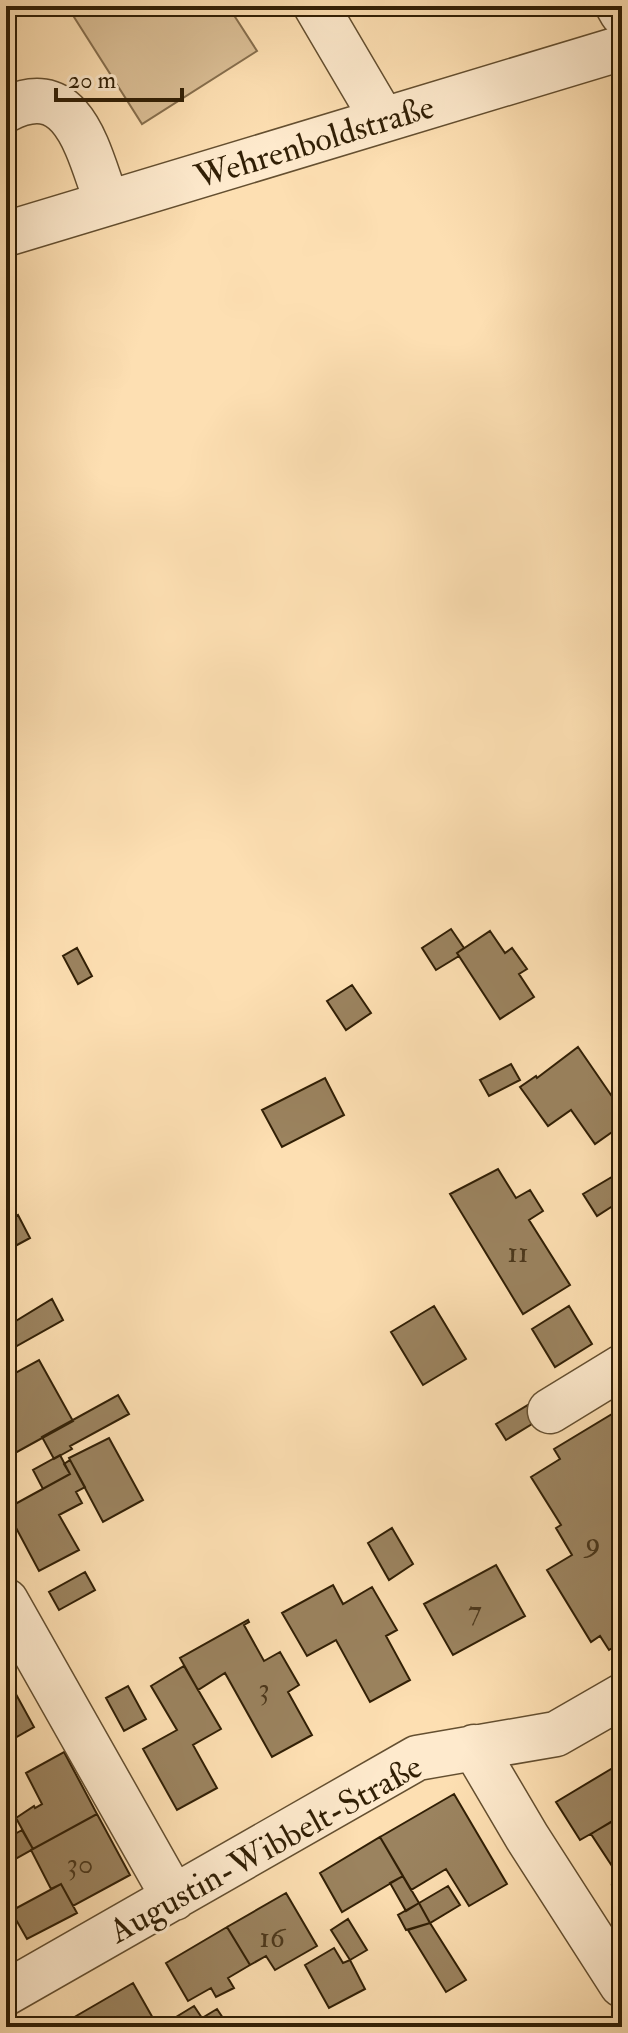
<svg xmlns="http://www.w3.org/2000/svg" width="628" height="2033" font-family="'IM FELL Double Pica',serif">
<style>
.pitch{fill:#dabe95;stroke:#866e4d;stroke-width:2}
.building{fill:#9b835f;stroke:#311f05;stroke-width:2}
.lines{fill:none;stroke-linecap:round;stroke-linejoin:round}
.minor-casing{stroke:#644f30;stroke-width:47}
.minor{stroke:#feeacd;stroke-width:44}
.labels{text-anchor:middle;stroke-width:6;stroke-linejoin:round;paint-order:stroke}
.number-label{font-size:30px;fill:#4c381c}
.street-label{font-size:34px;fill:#311f05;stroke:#feeacd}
</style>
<rect width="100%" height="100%" fill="#fddfb2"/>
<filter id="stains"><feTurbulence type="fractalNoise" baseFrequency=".0025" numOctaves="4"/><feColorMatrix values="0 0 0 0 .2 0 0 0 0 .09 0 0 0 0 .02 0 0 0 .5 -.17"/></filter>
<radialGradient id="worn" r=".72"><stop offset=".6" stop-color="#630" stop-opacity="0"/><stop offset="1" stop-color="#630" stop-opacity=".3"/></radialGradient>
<path class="pitch" d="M 67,6 L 228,6 L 257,51 L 142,124 Z"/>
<path class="building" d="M 451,929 L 464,948 L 457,953 L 459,956 L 436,970 L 422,948 Z
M 490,931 L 505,953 L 512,948 L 527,969 L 519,974 L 534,997 L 500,1019 L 457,953 Z
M 77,948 L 92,976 L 78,984 L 63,956 Z
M 352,985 L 371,1013 L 346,1030 L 327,1001 Z
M 578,1047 L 622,1111 L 622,1125 L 595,1144 L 571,1110 L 548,1126 L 520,1087 L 536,1076 L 537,1078 Z
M 511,1064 L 520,1080 L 489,1096 L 480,1080 Z
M 325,1078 L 344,1115 L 282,1147 L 262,1110 Z
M 498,1169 L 516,1198 L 530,1190 L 543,1211 L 529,1220 L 570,1285 L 523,1314 L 450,1194 Z
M 622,1171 L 622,1200 L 597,1216 L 583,1194 Z
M 18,1215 L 30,1238 L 6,1251 L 6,1222 Z
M 52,1299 L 63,1320 L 6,1352 L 6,1327 Z
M 6,1303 L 16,1321 L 6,1327 Z
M 434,1306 L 466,1359 L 423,1385 L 391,1332 Z
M 569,1306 L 592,1344 L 555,1367 L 532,1329 Z
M 39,1360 L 73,1421 L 6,1458 L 6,1378 Z
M 118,1395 L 129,1414 L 70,1446 L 72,1449 L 54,1459 L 42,1437 Z
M 528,1405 L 537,1421 L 506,1440 L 496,1424 Z
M 622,1408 L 622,1642 L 609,1650 L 600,1636 L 591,1642 L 547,1570 L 572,1555 L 556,1528 L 561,1525 L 531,1477 L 560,1459 L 554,1449 Z
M 109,1438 L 143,1500 L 103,1522 L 69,1458 Z
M 60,1455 L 70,1474 L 43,1489 L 33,1470 Z
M 70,1460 L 85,1487 L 76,1492 L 82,1503 L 59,1515 L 79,1550 L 39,1571 L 6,1509 L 70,1474 L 64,1464 Z
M 392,1528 L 413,1564 L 389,1580 L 368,1543 Z
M 496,1565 L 525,1616 L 453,1655 L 424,1604 Z
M 85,1572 L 95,1590 L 59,1610 L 49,1592 Z
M 333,1585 L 343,1604 L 372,1587 L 397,1630 L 386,1636 L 410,1680 L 370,1702 L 336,1640 L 307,1656 L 282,1613 Z
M 248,1620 L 249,1622 L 244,1625 L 264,1661 L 280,1652 L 299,1685 L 288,1692 L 312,1735 L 272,1757 L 225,1673 L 198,1690 L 180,1658 Z
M 184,1666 L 221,1729 L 193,1745 L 217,1788 L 177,1810 L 143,1749 L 177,1730 L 151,1686 Z
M 6,1676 L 34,1727 L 6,1743 Z
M 128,1686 L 146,1719 L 124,1731 L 106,1698 Z
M 64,1752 L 97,1814 L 33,1849 L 16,1818 L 34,1806 L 35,1808 L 42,1804 L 26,1773 Z
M 616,1766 L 622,1775 L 622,1816 L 580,1840 L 556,1802 Z
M 6,1767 L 14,1781 L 6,1786 Z
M 6,1789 L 14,1803 L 6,1807 Z
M 454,1794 L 507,1884 L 469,1906 L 446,1869 L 411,1890 L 380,1837 Z
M 97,1814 L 130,1875 L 73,1906 L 61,1884 L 51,1889 L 31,1850 Z
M 622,1815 L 622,1863 L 614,1869 L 591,1834 Z
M 22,1830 L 33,1849 L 8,1863 L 6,1839 Z
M 380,1837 L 403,1876 L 342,1912 L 320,1873 Z
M 403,1876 L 419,1903 L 406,1911 L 390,1883 Z
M 622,1879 L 622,1900 L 612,1885 Z
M 61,1884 L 77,1913 L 27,1939 L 11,1911 Z
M 448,1886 L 460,1905 L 430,1923 L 419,1903 Z
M 286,1893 L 317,1946 L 275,1970 L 266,1956 L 250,1965 L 227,1927 Z
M 419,1903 L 430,1923 L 406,1930 L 398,1915 Z
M 348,1919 L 367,1950 L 350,1960 L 331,1930 Z
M 430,1923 L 466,1980 L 446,1992 L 408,1930 Z
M 227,1927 L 250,1965 L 228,1978 L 234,1988 L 216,1997 L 211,1988 L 188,2001 L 166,1963 Z
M 334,1948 L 343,1963 L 350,1960 L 365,1989 L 329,2008 L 305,1965 Z
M 133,1983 L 158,2027 L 76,2027 L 71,2019 Z
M 194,2006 L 202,2018 L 217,2009 L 229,2027 L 182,2027 L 176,2017 Z
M 176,2017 L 182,2027 L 165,2027 L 177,2020 Z
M 71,2019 L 76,2027 L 58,2027 Z"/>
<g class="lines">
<g class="minor-casing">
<path id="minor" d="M 316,6 L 383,120
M 618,6 L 622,13
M 6,110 C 75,74 89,156 107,202
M 6,234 L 622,48
M 550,1411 L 622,1367
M 6,1601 L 174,1898
M 474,1747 L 527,1837 L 622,1985
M 6,1993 L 417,1758 L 556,1734 L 622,1696"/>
</g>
<use href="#minor" class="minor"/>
</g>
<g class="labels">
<g class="number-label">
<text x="518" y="1262">11</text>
<text x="593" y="1552">9</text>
<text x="475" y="1620">7</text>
<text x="264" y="1698">3</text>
<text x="80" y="1873">30</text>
<text x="272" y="1947">16</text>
</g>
<g class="street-label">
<text transform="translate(314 141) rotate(-17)" y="12">Wehrenboldstraße</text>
<text transform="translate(265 1848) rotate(-29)" y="12">Augustin-Wibbelt-Straße</text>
</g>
</g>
<rect width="628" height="2033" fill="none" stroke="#fddfb2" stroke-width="32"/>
<rect x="8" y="8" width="612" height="2017" fill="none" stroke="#311f05" stroke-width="4"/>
<rect x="16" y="16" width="596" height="2001" fill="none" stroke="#311f05" stroke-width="2"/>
<path d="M56 88v12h126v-12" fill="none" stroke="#311f05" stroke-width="4"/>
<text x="68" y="88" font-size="24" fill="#311f05" stroke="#feeacd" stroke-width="6" paint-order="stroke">20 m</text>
<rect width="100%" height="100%" filter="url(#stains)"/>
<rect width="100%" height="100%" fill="url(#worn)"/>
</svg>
